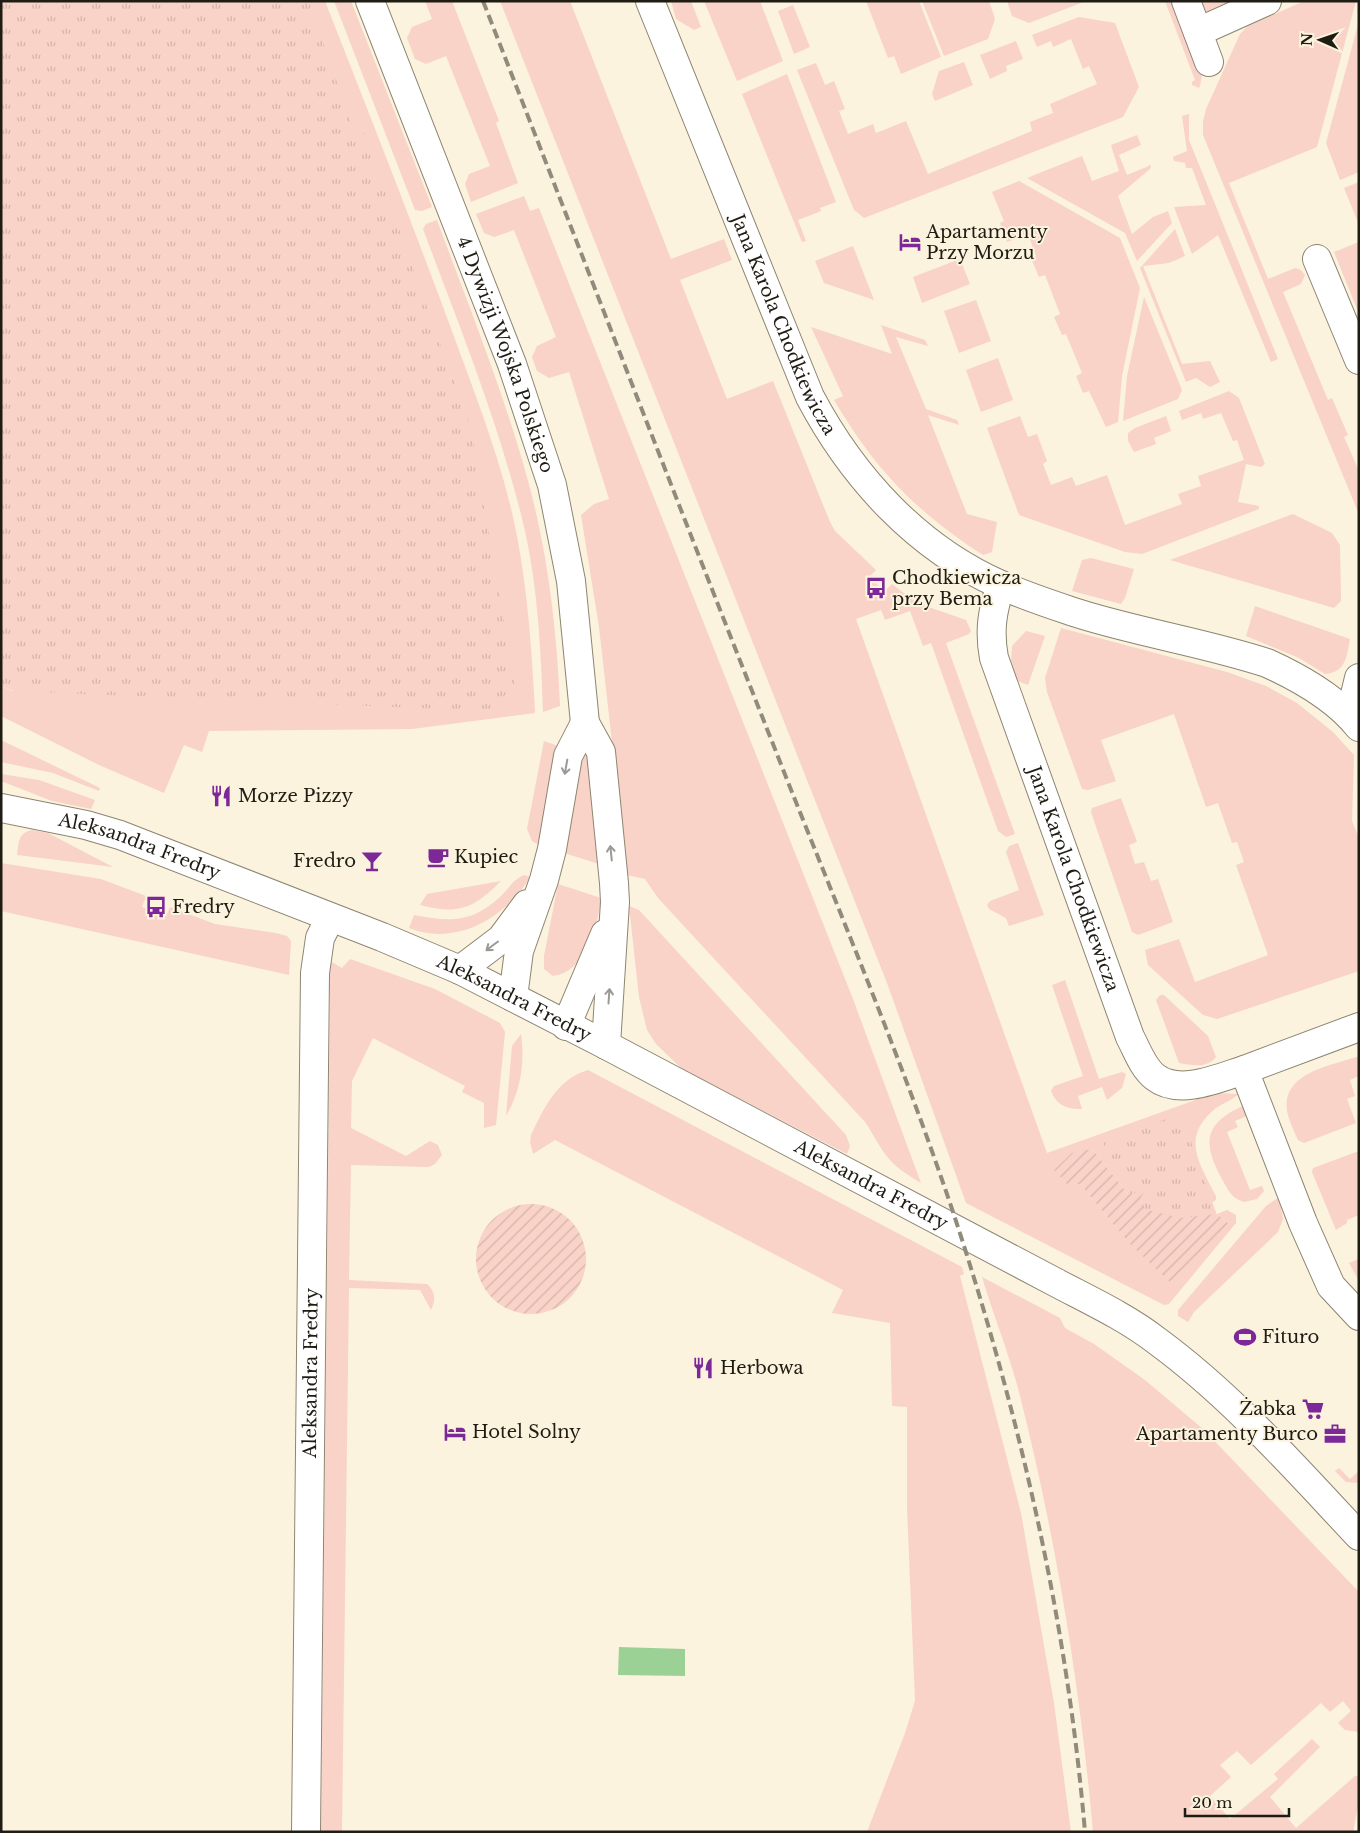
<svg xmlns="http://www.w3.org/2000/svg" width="1360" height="1833" font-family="'Libre Baskerville',serif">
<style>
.grass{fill:#f9d2c8}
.park{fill:url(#park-tufts)}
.garden{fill:url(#garden-furrows)}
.water{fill:#9cd195}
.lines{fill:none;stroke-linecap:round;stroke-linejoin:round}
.minor-casing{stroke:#8d8572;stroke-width:30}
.minor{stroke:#fff;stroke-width:28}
.rail{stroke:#908b7c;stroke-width:4;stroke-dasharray:10 5;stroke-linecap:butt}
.oneway{stroke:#9a9995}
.labels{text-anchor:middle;stroke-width:4;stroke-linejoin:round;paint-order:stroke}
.poi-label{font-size:18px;fill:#1f1c14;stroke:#fbf3de;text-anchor:start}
.street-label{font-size:18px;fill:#1f1c14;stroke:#fbf3de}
</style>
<defs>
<pattern id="park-tufts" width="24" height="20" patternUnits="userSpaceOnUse" patternTransform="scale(1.25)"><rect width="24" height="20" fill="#f9d2c8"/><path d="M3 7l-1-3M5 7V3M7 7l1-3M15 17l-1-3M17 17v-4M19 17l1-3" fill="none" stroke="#d5b4ab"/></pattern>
<pattern id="garden-furrows" width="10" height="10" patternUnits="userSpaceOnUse" patternTransform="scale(1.25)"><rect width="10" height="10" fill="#f9d2c8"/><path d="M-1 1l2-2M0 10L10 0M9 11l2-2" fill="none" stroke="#d5b4ab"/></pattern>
</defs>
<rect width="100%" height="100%" fill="#fbf3de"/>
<path class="grass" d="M 305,1 L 325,1 C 367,108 409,215 449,323 C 474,392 503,463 517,536 C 528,594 532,653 535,713 L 412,729 L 209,731 L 202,752 L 184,745 L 164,793 L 99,765 L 1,716 L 1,686 L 13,691 Z
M 334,1 L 351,1 L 432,207 L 422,211 L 415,210 Z
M 425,1 L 452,1 L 499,121 L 496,123 L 518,183 L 471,202 L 465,184 L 469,174 L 490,166 L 446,56 L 426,64 L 415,59 L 407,38 L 412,27 L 432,19 Z
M 500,1 L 570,1 L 671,259 L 724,239 L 732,260 L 680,280 L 727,399 L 773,381 L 830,522 L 835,531 L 876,570 L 869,577 L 885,591 L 892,584 L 917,603 L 966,620 L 971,631 L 969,634 L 946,643 L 1015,834 L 1006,837 L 998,831 L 931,643 L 923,646 L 910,611 L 885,620 L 881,610 L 856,619 L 1047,1153 L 1215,1093 L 1238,1094 C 1235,1099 1223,1103 1216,1108 C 1180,1137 1199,1163 1216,1196 L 1216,1200 C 1196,1214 1172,1196 1152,1192 C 1145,1190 1136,1193 1128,1194 L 1092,1149 L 1080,1184 L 1129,1243 L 1228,1223 L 1217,1214 L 1227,1210 L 1236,1215 L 1236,1223 L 1169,1304 L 1164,1305 L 966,1203 L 887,983 Z
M 671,1 L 691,1 L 701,27 L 694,30 L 676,19 Z
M 704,1 L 760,1 L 783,61 L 737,81 Z
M 866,1 L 919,1 L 941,57 L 901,74 L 894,56 L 888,58 Z
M 922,1 L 989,1 L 995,19 L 988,39 L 944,56 Z
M 1007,1 L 1081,1 L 1081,3 L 1029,23 L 1012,16 Z
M 1165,1 L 1178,1 C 1187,25 1209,65 1199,88 L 1192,85 L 1192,82 L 1195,80 Z
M 1195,1 L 1238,1 L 1212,12 L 1202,10 Z
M 1304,1 L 1356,1 L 1317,147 L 1229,183 L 1268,279 L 1295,268 L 1301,270 L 1305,275 L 1301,284 L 1283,292 L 1328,400 L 1332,398 L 1348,435 L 1344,437 L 1359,471 L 1358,512 L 1203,135 L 1203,121 L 1206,109 L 1240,34 L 1248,26 Z
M 793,5 L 810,47 L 794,54 L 778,11 Z
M 1079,17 L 1115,23 L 1139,87 L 1123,117 L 864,218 L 854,210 L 797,70 L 816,63 L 825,85 L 834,81 L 845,109 L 839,111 L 848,134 L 873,124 L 876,133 L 906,121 L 928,174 L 1032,131 L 1030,122 L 1053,113 L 1050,104 L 1097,84 L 1089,66 L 1083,69 L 1071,39 L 1053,47 L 1051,41 L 1037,47 L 1032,35 Z
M 1359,21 L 1359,172 L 1340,180 L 1326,143 Z
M 1016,41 L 1023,59 L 1006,66 L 1007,71 L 990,79 L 980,55 Z
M 964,62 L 973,85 L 935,101 L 932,94 L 939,71 Z
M 787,74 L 836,202 L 820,208 L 821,211 L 798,220 L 806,241 L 802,242 L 742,94 Z
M 1189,114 L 1189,140 L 1278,359 L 1271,362 L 1218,235 L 1192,254 L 1174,207 L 1206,205 L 1192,168 L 1186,168 L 1185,163 L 1174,161 L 1173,157 L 1187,151 L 1182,116 Z
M 1137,135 L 1141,145 L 1119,155 L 1127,175 L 1149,166 L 1148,164 L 1151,166 L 1150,169 L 1118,196 L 1132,234 L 1153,217 L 1168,211 L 1172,223 L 1137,261 L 1125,233 L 1027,178 L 1082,156 L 1092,181 L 1119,171 L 1111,145 Z
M 1019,181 L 1120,238 L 1140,288 L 1122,376 L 1118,422 L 1106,427 L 1089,391 L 1083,393 L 1076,376 L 1082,373 L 1066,334 L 1062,335 L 1054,317 L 1060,314 L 1045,275 L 1039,277 L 1031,258 L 1036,256 L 1028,234 L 1007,242 L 1000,223 L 1004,221 L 992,192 Z
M 1359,182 L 1359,225 L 1344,188 Z
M 524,196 L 530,211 L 539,208 L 853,999 L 921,1183 C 886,1162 886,1156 866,1123 L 658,898 L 645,879 L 627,875 L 599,627 L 581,515 L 594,504 L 609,499 L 569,372 L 549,378 L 537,371 L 532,357 L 537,346 L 556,337 L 514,230 L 494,237 L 484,233 L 476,214 Z
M 437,220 C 470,310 507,400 531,492 C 549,562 557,634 560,706 L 543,712 C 541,652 538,589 525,531 C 501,428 460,328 423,229 L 426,224 Z
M 1175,229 L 1185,256 L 1169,263 L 1143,266 L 1182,364 L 1210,361 L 1220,382 L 1210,387 L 1196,378 L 1186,382 L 1140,268 Z
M 1359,242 L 1359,314 L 1334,252 Z
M 853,246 L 874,300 L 824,283 L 815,261 Z
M 960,259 L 970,284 L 922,303 L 913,277 Z
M 1144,297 L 1182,390 L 1178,399 L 1123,421 L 1127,376 Z
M 976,300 L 991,341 L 959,353 L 944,311 Z
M 881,325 L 925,340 L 928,346 L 896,337 L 926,409 L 957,420 L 959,425 L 928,415 L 967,514 L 997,522 L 992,552 L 983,555 C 915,511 875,469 834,400 L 843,396 L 811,327 L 892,354 Z
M 998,358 L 1013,400 L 981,412 L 966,370 Z
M 1229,391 L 1239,398 L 1265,464 L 1261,467 L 1246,464 L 1238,502 L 1259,506 L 1259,509 L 1142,554 L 1125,552 L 1019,515 L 987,428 L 1020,416 L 1028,437 L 1037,434 L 1047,461 L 1043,464 L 1051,485 L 1072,477 L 1076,486 L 1107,475 L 1125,525 L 1182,504 L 1178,494 L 1201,486 L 1198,476 L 1244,460 L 1237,440 L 1233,441 L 1221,413 L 1203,419 L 1201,413 L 1182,420 L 1179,411 Z
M 1166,416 L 1171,431 L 1154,438 L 1156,444 L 1134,452 L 1128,441 L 1128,433 L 1135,428 Z
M 1293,514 L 1332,533 L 1340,545 L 1341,601 L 1334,608 L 1170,560 Z
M 1091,558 L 1134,569 L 1125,598 L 1121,604 L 1072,591 L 1082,560 Z
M 1255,606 L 1350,639 C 1347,655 1346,673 1325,674 L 1299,658 L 1246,636 Z
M 1061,628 L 1227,672 L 1266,686 L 1297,703 L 1333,732 L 1354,755 L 1352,821 L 1359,838 L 1359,971 L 1217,1019 L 1203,1015 L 1148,965 L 1145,950 L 1179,939 L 1195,982 L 1268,955 L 1236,865 L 1244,862 L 1237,842 L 1232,843 L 1218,803 L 1206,807 L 1174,714 L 1101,740 L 1116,781 L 1088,790 L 1082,789 L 1047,692 L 1045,678 Z
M 1026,631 L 1045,636 L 1028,685 L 1015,680 L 1011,663 L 1012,646 Z
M 1,740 L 100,788 L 99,791 L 53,773 L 1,762 Z
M 544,741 L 558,746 L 539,845 L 532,841 L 527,829 Z
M 584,752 L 587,754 L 599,864 L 564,853 Z
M 1,774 L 39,780 L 95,800 L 91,809 L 52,801 L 1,781 Z
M 1121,798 L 1137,842 L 1129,845 L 1135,864 L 1144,862 L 1151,881 L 1158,879 L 1173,922 L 1138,935 L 1132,932 L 1091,812 L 1092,808 Z
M 32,830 L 48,833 L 113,867 L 17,855 C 19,842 18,833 32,830 Z
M 1018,843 L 1044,915 L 1009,926 L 1006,918 L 989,909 L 987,905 L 990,901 L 1019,890 L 1006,852 L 1009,846 Z
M 1,863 L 101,879 L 146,896 L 142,907 L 166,916 L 170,907 L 215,924 L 276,933 L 287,936 L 291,941 L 289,975 L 1,911 Z
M 524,875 L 530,877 C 506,918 456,947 409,928 L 414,915 C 451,922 472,923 501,896 C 509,888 514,879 524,875 Z
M 501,881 C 473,909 458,915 420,905 L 427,894 Z
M 558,884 L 601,898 C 598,926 586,972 553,976 L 544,969 L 544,956 Z
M 629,906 L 639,910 L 846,1135 L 850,1146 L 847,1154 L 682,1069 L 656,1044 L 647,1030 L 639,997 Z
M 350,959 L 435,989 L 500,1023 L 505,1032 L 496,1125 L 484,1128 L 484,1103 L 462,1092 L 465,1086 L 373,1038 L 352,1081 L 351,1128 L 406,1156 L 430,1141 L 438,1145 L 442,1155 L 435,1164 L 429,1167 L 351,1165 L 349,1280 L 427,1284 C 435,1291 436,1300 431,1310 L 420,1290 L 349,1288 L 342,1832 L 321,1832 L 330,1001 L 328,971 L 332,962 L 342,968 Z
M 1065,980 L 1099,1079 L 1122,1072 L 1126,1074 L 1122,1088 L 1107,1100 L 1102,1087 L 1078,1096 L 1082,1109 C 1068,1110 1056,1105 1051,1091 L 1054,1086 L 1083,1076 L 1052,985 Z
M 1160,995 L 1164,995 L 1208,1036 L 1216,1057 C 1207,1069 1191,1065 1179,1063 L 1156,1000 Z
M 521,1034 C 525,1063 521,1090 506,1116 L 512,1046 Z
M 1359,1056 L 1359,1076 L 1350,1080 L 1355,1096 L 1347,1099 L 1356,1123 L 1304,1143 L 1298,1140 C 1294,1131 1289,1121 1287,1111 C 1282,1072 1331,1066 1359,1056 Z
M 588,1070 L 962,1267 L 964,1274 L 960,1276 L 1021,1513 L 1054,1703 L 1071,1832 L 867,1832 L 905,1733 L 915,1701 L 907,1508 L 907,1407 L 892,1406 L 890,1323 L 832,1313 L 843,1290 L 555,1140 L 533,1154 L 530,1142 L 531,1135 C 544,1108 557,1079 588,1070 Z
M 1243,1106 L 1247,1116 L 1235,1121 L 1238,1127 L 1227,1132 L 1250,1190 L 1262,1186 L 1264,1191 L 1257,1199 L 1244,1202 C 1231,1198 1229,1191 1223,1181 C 1203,1145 1202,1124 1243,1106 Z
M 1359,1151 L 1359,1215 L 1347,1220 L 1347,1223 L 1336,1230 L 1312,1172 L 1313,1168 Z
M 1279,1197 L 1283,1219 L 1278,1232 L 1194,1312 L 1188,1322 L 1178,1316 L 1178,1310 L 1266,1206 Z
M 1359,1259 L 1359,1281 L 1349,1263 Z
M 982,1277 L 1060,1318 L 1065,1328 L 1094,1344 L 1145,1380 L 1203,1429 L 1359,1592 L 1359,1732 L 1345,1730 L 1338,1723 L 1351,1711 L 1343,1701 L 1330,1712 L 1321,1703 L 1251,1765 L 1237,1751 L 1220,1765 L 1231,1777 L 1210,1796 L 1230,1819 L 1278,1779 L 1274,1774 L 1312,1739 L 1320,1747 L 1270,1797 L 1296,1828 L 1355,1776 L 1359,1776 L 1359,1801 L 1353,1832 L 1093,1832 C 1080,1685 1056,1539 1020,1396 C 1010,1356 994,1317 982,1277 Z
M 1339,1468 L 1350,1479 L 1359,1471 L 1359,1483 L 1346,1482 L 1335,1471 Z"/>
<path class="park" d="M 1,1 L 309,1 L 355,135 L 364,133 L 471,428 L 515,685 L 489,711 L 14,691 L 1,686 Z
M 1181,1114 L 1218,1218 L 1179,1222 L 1144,1212 L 1131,1198 L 1102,1141 Z"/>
<path class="garden" d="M 1092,1149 L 1128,1194 L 1144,1192 L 1139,1201 L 1144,1209 L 1180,1218 L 1217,1214 L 1228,1223 L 1221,1234 L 1173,1285 L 1129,1243 L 1080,1184 L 1067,1184 L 1054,1170 L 1072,1153 Z
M476 1259a55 55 0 1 1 110 0a55 55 0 1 1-110 0Z"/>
<path class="water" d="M 619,1647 L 685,1649 L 685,1676 L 618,1675 Z"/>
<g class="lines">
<g class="minor-casing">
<g id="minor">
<path id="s1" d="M 370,1 L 512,364 L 552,485 L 571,581 L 585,723 L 601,752 L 614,883 L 615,902 L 606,1045"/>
<path id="s2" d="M 650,1 L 810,397 C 853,478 917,548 1001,585 C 1027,597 1053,605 1080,614 C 1141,633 1206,643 1267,663 C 1300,678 1336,698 1359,727"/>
<path d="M 1186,1 L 1209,62"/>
<path d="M 1198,32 L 1267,1"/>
<path d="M 1317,259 L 1359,360"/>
<path id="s3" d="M 1001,585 C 992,611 989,631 994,658 L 1130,1037 C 1137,1050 1143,1068 1155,1077 C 1179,1096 1219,1078 1244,1070 L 1303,1223 L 1331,1286 L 1359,1316"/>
<path d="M 1350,715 L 1359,678"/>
<path id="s4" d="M 1,808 L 86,825 L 120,835 L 382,937 L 460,970 L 606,1045 L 1055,1282 C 1089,1300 1126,1317 1157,1341 C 1232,1396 1295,1468 1359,1536"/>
<path d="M 460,970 L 501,939 L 527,904"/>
<path d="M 513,997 L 519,951 L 544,880 L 552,849 L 568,756 L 585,723"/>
<path d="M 566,1026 L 605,934"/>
<path d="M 1244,1070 L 1359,1027"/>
<path id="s5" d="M 306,1832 L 315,973 L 320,938 L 330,918"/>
</g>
</g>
<use href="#minor" class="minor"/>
<path class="rail" d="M 483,1 C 580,249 675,497 773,744 C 834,900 901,1056 954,1215 C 1020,1416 1067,1621 1085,1832"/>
</g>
<defs><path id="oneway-shaft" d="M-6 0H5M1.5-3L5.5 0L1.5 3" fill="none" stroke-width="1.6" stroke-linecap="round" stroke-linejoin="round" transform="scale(1.25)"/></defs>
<g class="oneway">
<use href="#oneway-shaft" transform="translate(566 767) rotate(100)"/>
<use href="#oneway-shaft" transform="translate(611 853) rotate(-96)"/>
<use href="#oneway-shaft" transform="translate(492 946) rotate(143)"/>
<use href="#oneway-shaft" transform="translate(609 996) rotate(-86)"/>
</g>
<defs>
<g id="hotel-bare" transform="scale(1.725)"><path d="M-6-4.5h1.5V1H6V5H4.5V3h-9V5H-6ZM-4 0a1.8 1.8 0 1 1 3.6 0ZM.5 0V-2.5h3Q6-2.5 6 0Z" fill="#7c2898" stroke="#fbf3de" stroke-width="2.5" paint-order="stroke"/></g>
<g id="bus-bare" transform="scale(1.725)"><path d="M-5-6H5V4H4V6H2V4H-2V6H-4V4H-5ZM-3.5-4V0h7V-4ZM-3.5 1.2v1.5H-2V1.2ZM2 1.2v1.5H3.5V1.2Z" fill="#7c2898" stroke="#fbf3de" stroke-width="2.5" paint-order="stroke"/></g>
<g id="restaurant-bare" transform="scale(1.725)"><path d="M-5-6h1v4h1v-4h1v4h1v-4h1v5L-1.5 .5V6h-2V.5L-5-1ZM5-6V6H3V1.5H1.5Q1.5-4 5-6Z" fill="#7c2898" stroke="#fbf3de" stroke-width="2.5" paint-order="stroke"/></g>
<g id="cafe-bare" transform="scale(1.725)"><path d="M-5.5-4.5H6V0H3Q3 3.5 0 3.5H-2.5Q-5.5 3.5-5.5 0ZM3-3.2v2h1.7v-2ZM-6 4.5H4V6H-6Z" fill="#7c2898" stroke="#fbf3de" stroke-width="2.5" paint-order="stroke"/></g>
<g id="bar-bare" transform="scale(1.725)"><path d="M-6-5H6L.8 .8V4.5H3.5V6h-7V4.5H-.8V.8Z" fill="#7c2898" stroke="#fbf3de" stroke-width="2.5" paint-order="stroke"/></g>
<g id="stadium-bare" transform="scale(1.725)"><path d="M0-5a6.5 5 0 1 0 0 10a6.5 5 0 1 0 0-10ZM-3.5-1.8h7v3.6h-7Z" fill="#7c2898" stroke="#fbf3de" stroke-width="2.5" paint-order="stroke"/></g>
<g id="supermarket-bare" transform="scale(1.725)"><path d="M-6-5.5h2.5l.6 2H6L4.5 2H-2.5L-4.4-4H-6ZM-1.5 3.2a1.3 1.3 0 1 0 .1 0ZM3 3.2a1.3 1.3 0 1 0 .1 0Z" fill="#7c2898" stroke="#fbf3de" stroke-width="2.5" paint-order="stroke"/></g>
<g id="office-bare" transform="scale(1.725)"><path d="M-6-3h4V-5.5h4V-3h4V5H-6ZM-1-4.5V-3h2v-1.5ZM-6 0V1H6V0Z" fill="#7c2898" stroke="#fbf3de" stroke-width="2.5" paint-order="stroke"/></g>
</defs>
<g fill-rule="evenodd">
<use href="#hotel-bare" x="910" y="242"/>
<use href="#bus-bare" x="876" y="588"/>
<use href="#restaurant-bare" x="221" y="796"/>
<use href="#cafe-bare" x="438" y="857"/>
<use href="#bar-bare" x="372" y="861"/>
<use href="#bus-bare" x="156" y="907"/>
<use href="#stadium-bare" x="1245" y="1337"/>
<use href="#restaurant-bare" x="703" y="1368"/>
<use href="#supermarket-bare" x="1313" y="1409"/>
<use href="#hotel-bare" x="455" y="1432"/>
<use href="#office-bare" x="1335" y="1434"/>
</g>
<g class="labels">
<g class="poi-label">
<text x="926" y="238">Apartamenty<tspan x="926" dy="21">Przy Morzu</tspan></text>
<text x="892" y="584">Chodkiewicza<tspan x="892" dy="21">przy Bema</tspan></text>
<text x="238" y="802">Morze Pizzy</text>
<text x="454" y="863">Kupiec</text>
<text x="356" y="867" text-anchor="end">Fredro</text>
<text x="172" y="913">Fredry</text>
<text x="1262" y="1343">Fituro</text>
<text x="720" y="1374">Herbowa</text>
<text x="1296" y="1415" text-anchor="end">Żabka</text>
<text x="472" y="1438">Hotel Solny</text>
<text x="1318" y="1440" text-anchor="end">Apartamenty Burco</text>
</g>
<g class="street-label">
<text dy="6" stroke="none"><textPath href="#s2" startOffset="350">Jana Karola Chodkiewicza</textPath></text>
<text dy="6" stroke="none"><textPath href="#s1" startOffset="379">4 Dywizji Wojska Polskiego</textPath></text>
<text dy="6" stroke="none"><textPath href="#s4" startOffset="144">Aleksandra Fredry</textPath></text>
<text dy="6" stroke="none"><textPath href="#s3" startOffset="309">Jana Karola Chodkiewicza</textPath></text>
<text dy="6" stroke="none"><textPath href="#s4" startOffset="549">Aleksandra Fredry</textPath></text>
<text dy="6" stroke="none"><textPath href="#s4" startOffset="952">Aleksandra Fredry</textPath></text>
<text dy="6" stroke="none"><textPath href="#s5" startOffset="459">Aleksandra Fredry</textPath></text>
</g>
</g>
<rect width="1360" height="1833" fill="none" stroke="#1f1c14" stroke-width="5"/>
<g transform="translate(1320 40) rotate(272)" stroke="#fbf3de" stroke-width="4" paint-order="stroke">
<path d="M0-4L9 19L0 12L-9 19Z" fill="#1f1c14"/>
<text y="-8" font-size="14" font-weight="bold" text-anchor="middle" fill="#1f1c14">N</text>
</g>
<path d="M1185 1808v8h104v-8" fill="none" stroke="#1f1c14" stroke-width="2.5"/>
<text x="1192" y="1808" font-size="15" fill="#1f1c14" stroke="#fbf3de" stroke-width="4" paint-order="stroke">20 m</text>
</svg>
